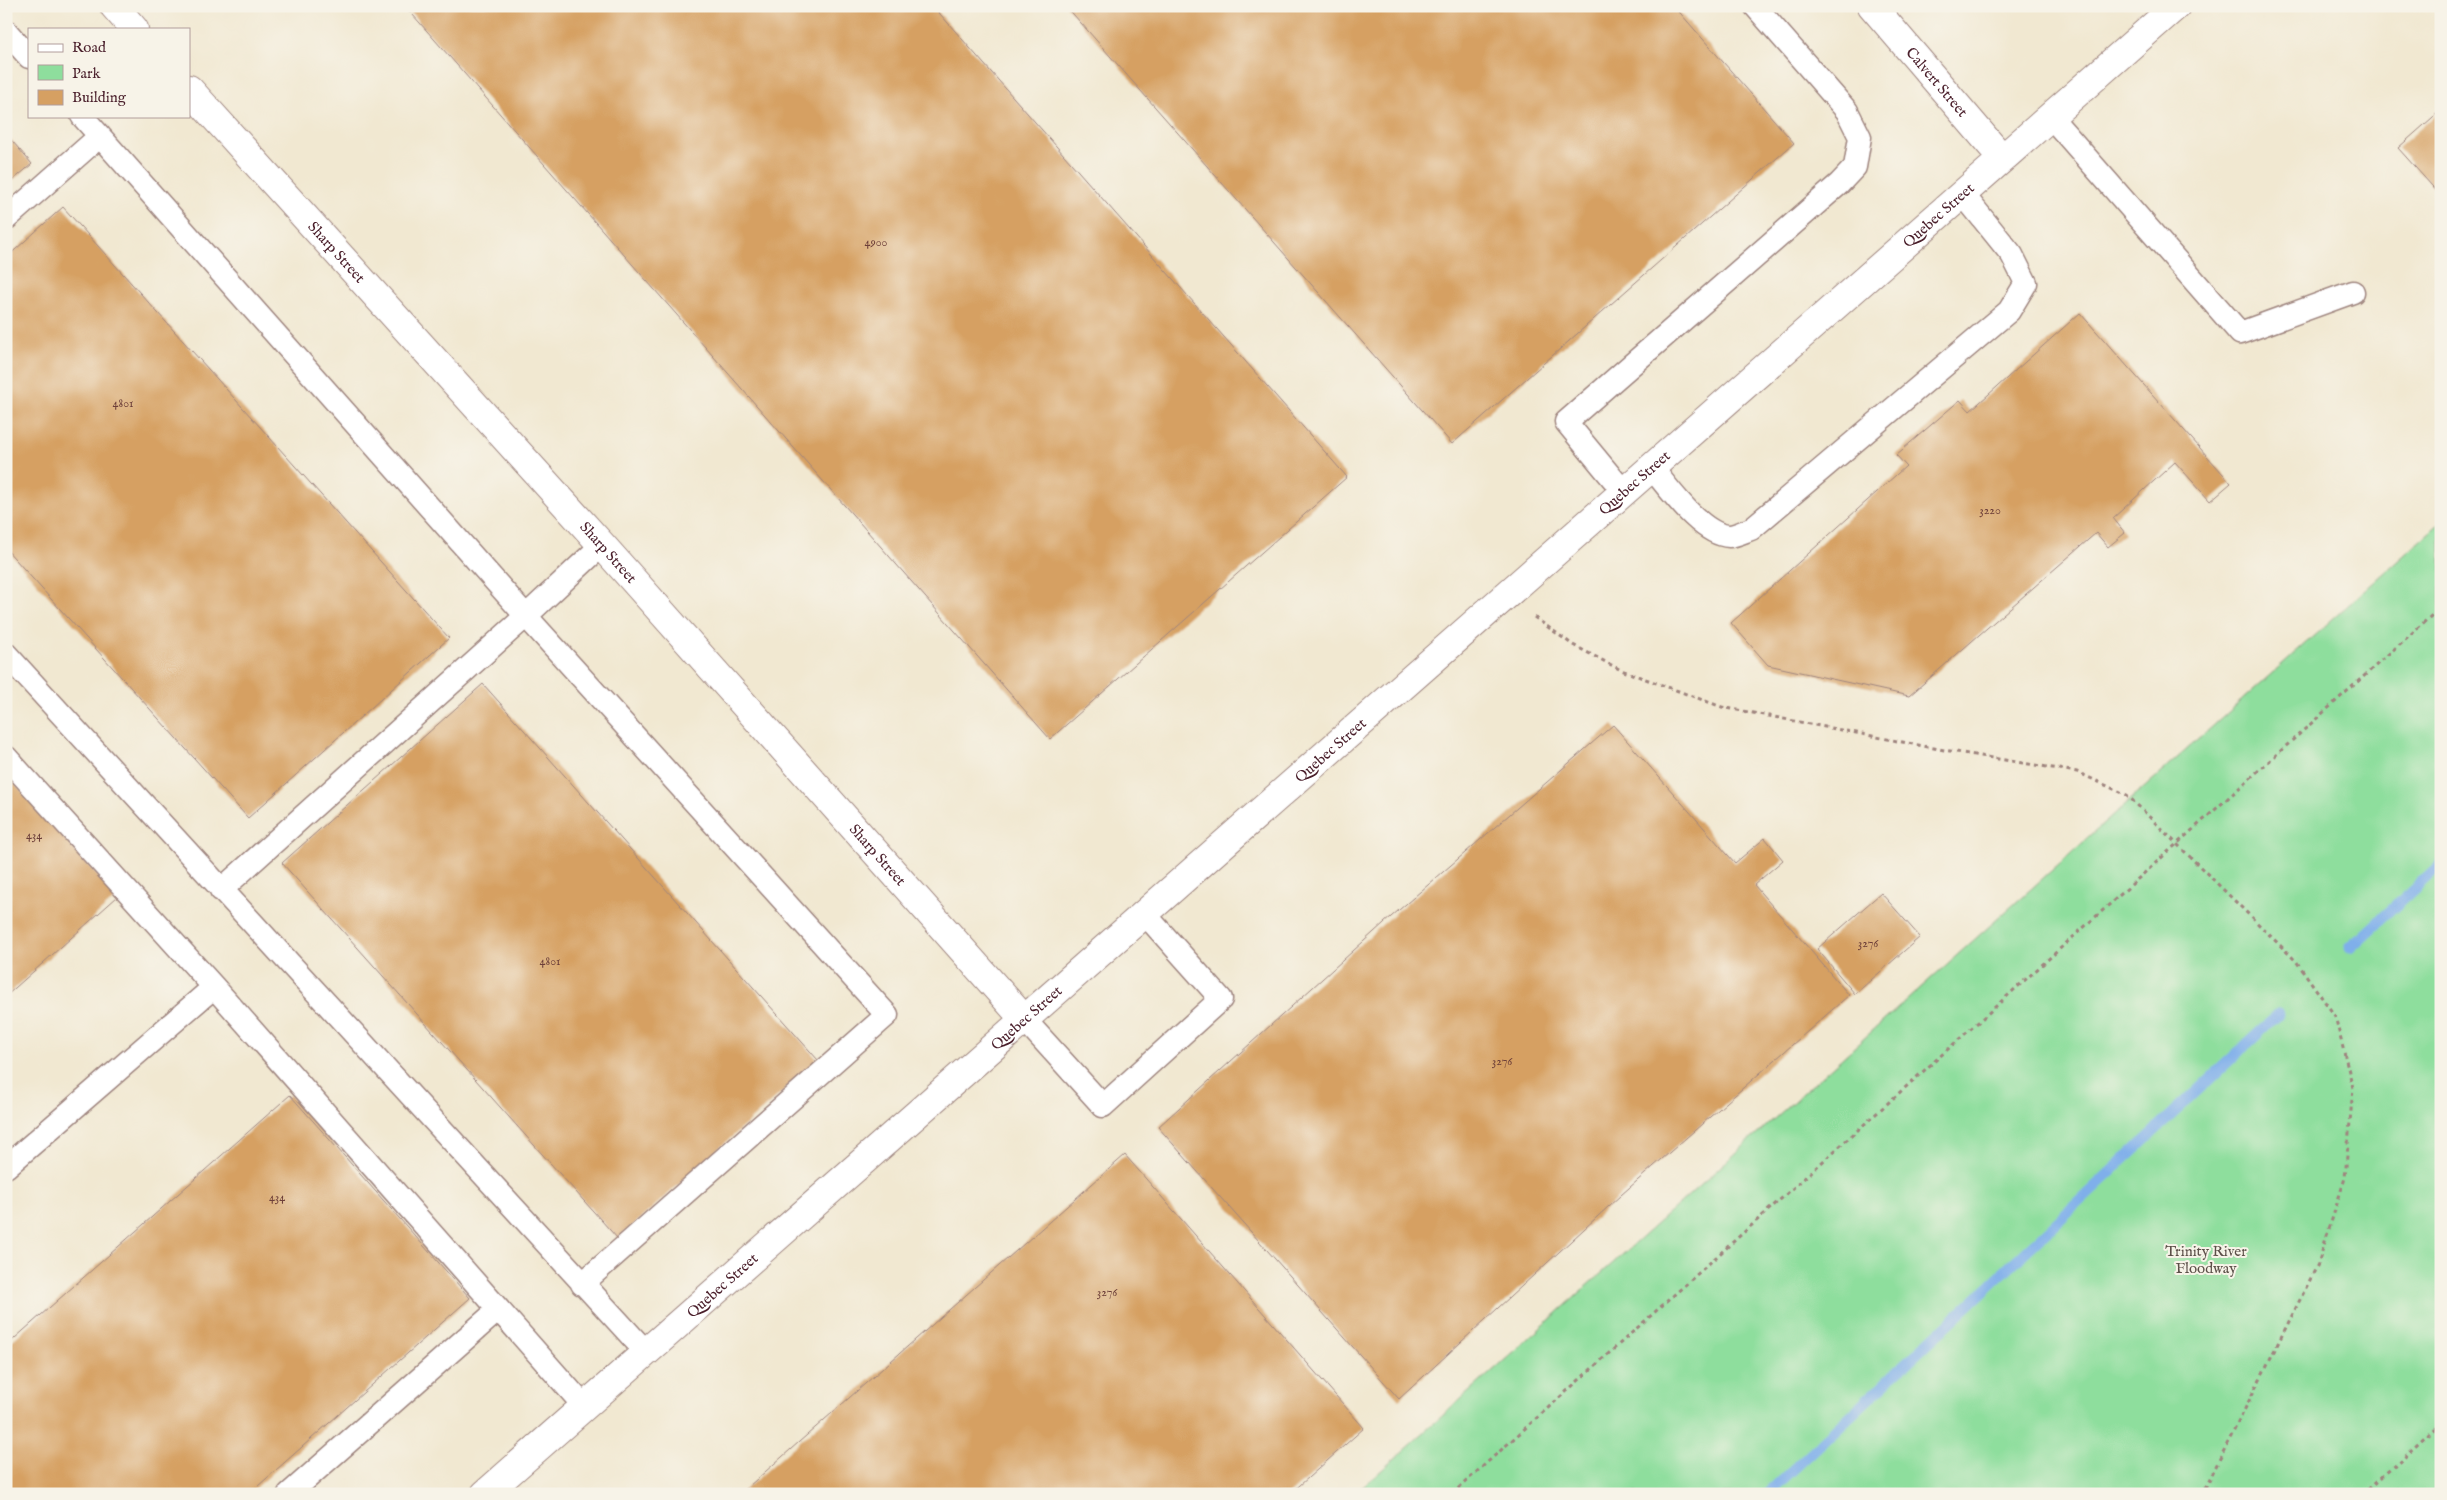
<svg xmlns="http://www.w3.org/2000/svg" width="2447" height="1500" font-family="'IM FELL English',serif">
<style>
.green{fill:#8ede9d;stroke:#6c7e64}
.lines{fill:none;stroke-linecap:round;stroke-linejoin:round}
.stream{stroke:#7fafea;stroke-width:11}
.building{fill:#d6a062}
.service-casing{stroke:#9e847e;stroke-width:25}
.minor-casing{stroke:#9e847e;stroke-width:30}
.path{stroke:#9e847e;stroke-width:3;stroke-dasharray:4 4;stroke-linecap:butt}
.service{stroke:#fff;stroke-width:22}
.minor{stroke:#fff;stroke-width:28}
.labels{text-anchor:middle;stroke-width:4;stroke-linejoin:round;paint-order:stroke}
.number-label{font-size:12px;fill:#6d3f39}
.street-label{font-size:15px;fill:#4a1f2b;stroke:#f7f3e8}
.park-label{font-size:15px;fill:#5b4f48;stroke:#f7f3e8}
</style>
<rect width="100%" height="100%" fill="#f7f3e8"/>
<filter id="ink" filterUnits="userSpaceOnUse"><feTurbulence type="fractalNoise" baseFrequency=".02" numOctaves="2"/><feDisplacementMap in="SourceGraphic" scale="10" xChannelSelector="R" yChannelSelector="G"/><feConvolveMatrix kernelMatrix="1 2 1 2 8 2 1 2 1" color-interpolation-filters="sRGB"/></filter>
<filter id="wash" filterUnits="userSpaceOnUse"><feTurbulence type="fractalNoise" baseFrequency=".0096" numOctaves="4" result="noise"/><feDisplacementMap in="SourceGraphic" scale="20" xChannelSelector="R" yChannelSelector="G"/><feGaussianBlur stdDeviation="1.12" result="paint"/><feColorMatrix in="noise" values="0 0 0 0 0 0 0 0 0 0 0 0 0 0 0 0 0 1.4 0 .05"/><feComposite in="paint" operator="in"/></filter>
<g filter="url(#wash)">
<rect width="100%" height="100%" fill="#f1e8d1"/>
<path class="green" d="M 2441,522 L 2441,1494 L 1355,1494 Z"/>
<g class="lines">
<path class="stream" d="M 2350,948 L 2441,864
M 1767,1494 L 2279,1014"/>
</g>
<g id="blocks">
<path class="building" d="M 405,6 L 933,6 L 1347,477 L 1050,739 Z
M 1066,6 L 1674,6 L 1794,143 L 1452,444 Z
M 2441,110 L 2441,196 L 2398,148 Z
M 6,134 L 32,164 L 6,186 Z
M 63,207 L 449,638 L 248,818 L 6,549 L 6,258 Z
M 2080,313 L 2231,483 L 2210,501 L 2175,462 L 2113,518 L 2125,533 L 2108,547 L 2096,533 L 1909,696 L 1768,665 L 1731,623 L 1906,466 L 1896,455 L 1960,400 L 1970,411 Z
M 483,684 L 818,1060 L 618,1239 L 282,863 Z
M 1613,725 L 1735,863 L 1765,838 L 1783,860 L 1754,885 L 1849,995 L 1621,1195 L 1399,1399 L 1158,1127 L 1384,923 Z
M 6,774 L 117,897 L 6,996 Z
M 1881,893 L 1920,937 L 1855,994 L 1817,949 Z
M 290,1095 L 470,1298 L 249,1494 L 6,1494 L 6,1346 Z
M 1125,1155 L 1364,1428 L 1290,1494 L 740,1494 Z"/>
</g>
</g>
<g filter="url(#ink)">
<use href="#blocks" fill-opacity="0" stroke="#9e847e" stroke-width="1"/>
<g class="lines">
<g class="service-casing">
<path id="service" d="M 6,31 L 29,57
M 82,116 L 526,616 L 887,1015 L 582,1284
M 2050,116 L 2240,333 L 2353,292
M 6,219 L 100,136
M 1651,467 C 1668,487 1701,535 1729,536 C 1735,536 1745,531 1751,529 L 2009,311 L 2026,283 L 2012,255 L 1962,193
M 1623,491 L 1566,422 L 1839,184 L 1855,167 L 1860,137 L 1847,111 L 1755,6
M 6,654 L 646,1352
M 6,757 L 214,987 L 584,1406
M 221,890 L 526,616 L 602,545
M 1024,1019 L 1103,1106 L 1221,999 L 1144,913
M 6,1167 L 214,987
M 289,1494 L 498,1310"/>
</g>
<g class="minor-casing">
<g id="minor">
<path d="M 114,6 L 134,29"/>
<path id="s1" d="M 1872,6 L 2002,158"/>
<path id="s2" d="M 189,89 L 602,545 L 1024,1019"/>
<path id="s3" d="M 485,1494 L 2176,6"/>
</g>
</g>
<path class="path" d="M 1534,617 L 1573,645 L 1621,670 L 1722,707 L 1944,750 L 2077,772 L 2127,795 L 2296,961 L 2335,1016 L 2353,1088 L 2345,1178 L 2318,1264 L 2202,1494
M 1452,1494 L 2441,607
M 2363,1494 L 2441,1423"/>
<use href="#service" class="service"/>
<use href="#minor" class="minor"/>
</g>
</g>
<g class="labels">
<g class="number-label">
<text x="876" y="246">4900</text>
<text x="123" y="407">4801</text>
<text x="1990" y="514">3220</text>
<text x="34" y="839">434</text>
<text x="1868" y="947">3276</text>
<text x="550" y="965">4801</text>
<text x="1502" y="1065">3276</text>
<text x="277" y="1201">434</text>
<text x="1107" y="1296">3276</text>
</g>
<g class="street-label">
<text dy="5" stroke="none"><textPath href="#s1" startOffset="100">Calvert Street</textPath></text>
<text dy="5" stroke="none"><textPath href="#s3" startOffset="1936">Quebec Street</textPath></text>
<text dy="5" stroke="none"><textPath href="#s2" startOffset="220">Sharp Street</textPath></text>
<text dy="5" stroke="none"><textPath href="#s3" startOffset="1531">Quebec Street</textPath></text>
<text dy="5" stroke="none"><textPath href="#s2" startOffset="625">Sharp Street</textPath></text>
<text dy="5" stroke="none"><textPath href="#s3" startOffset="1126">Quebec Street</textPath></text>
<text dy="5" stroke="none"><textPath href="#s2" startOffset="1030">Sharp Street</textPath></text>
<text dy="5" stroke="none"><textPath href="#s3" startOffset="721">Quebec Street</textPath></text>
<text dy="5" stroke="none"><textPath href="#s3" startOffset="316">Quebec Street</textPath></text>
</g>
<g class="park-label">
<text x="2206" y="1256">Trinity River<tspan x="2206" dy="17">Floodway</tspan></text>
</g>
</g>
<rect width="2447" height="1500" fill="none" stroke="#f7f3e8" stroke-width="25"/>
<rect x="28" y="28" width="162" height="90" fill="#f7f3e8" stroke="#b29e9c"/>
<rect x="38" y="44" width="25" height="8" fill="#ffffff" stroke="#b29e9c"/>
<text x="72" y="52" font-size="15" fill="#4a1f2b">Road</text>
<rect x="38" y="65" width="25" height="15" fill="#8ede9d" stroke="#b29e9c"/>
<text x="72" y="78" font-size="15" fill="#4a1f2b">Park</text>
<rect x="38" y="90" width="25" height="15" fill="#d6a062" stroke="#b29e9c"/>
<text x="72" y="102" font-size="15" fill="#4a1f2b">Building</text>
</svg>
